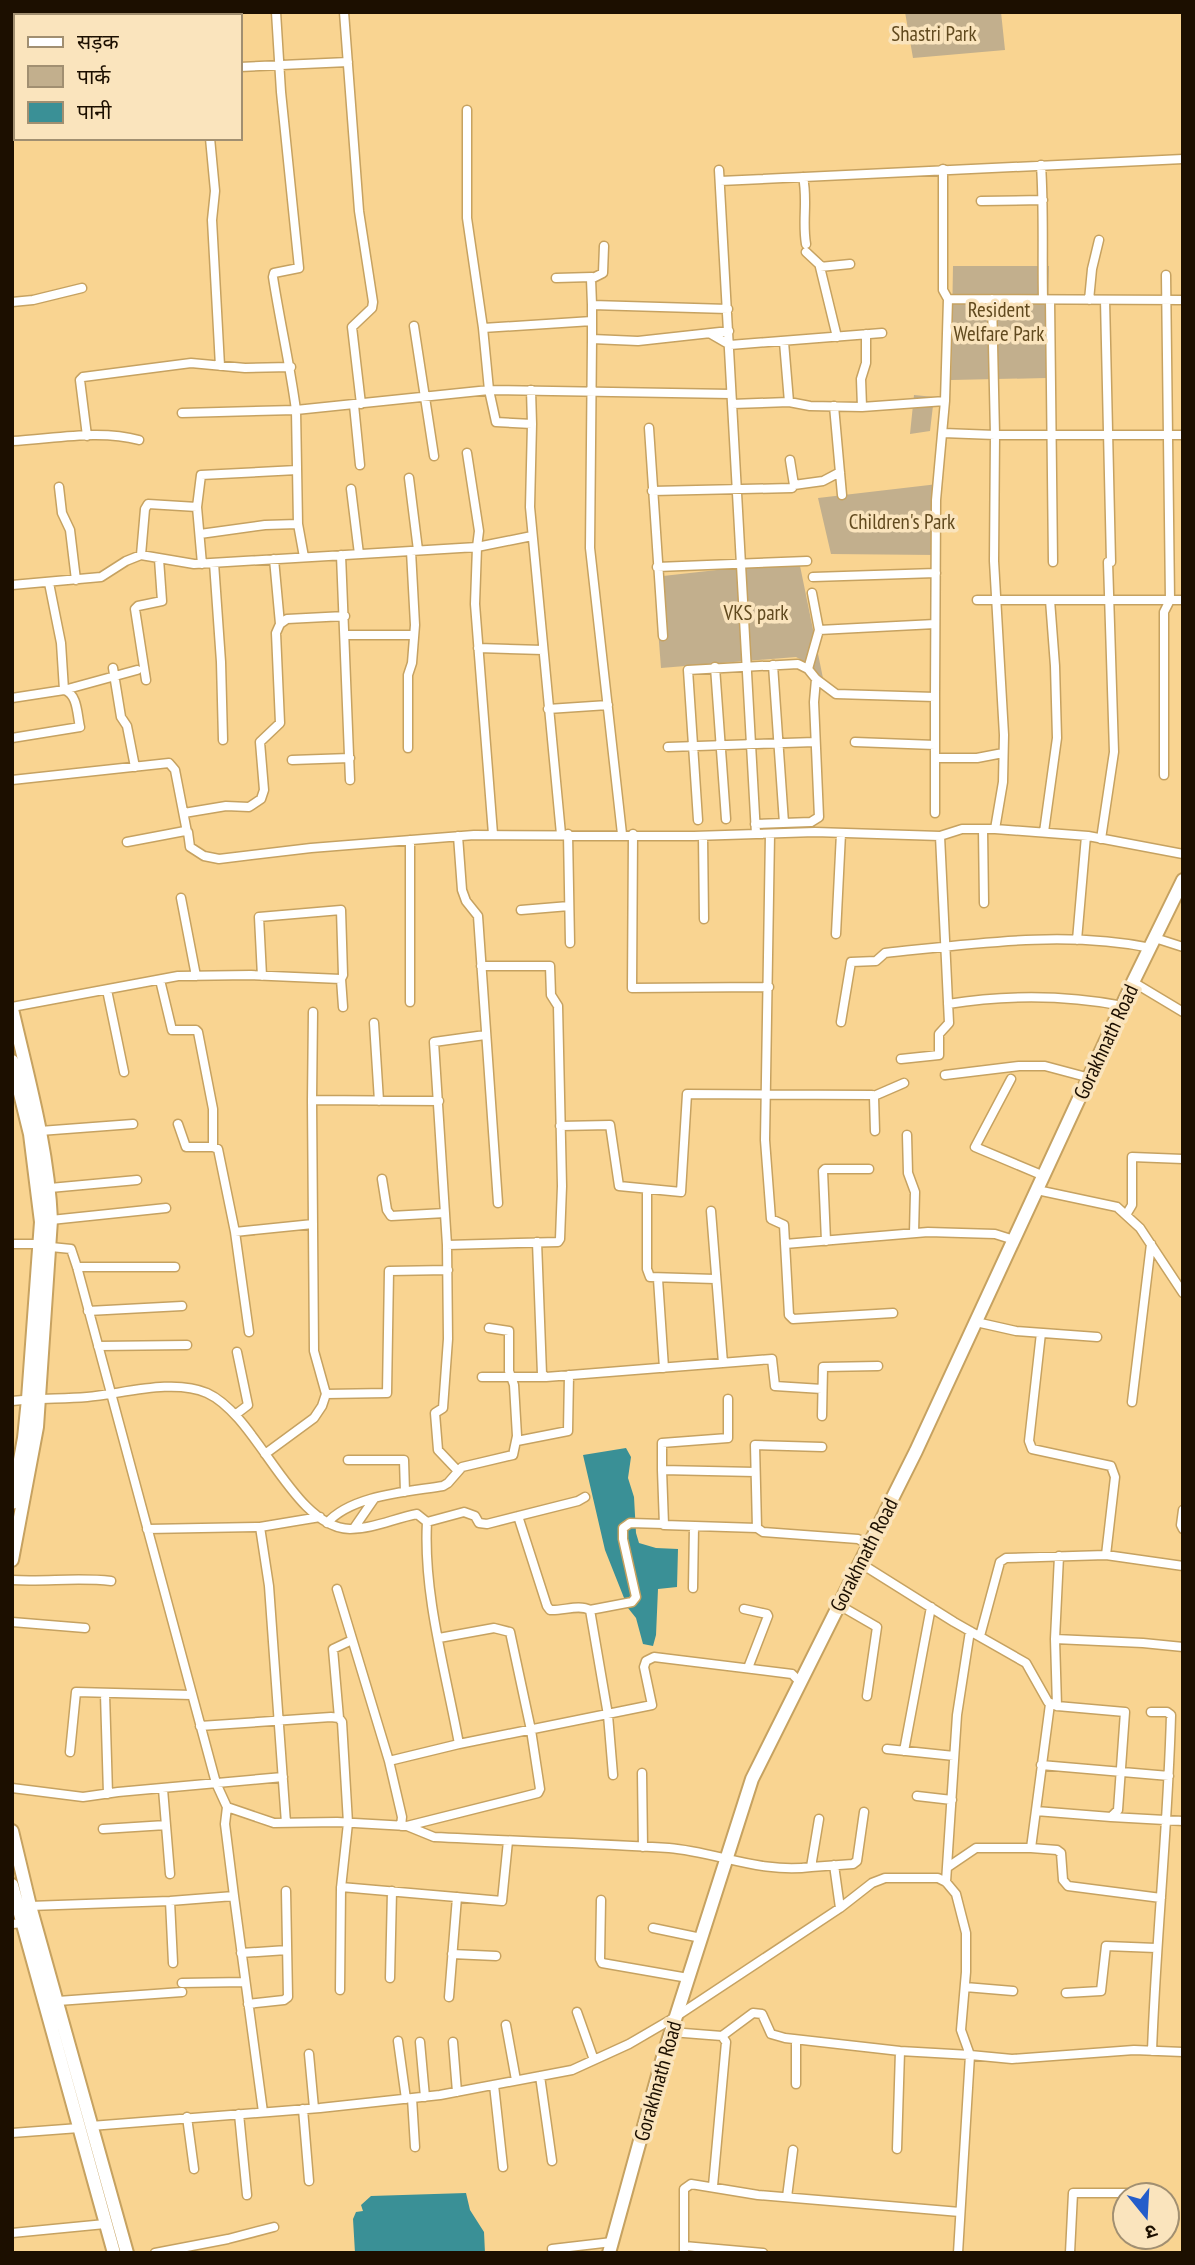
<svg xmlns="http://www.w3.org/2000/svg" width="1195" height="2265" font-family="'PT Sans Narrow','Noto Sans Devanagari',sans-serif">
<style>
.green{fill:#c2af8d}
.water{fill:#3a9096}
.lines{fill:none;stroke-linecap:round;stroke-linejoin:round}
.minor-casing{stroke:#c6a261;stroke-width:11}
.secondary-casing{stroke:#c6a261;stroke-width:16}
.primary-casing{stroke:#c6a261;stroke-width:16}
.minor{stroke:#fff;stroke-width:8}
.secondary{stroke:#fff;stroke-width:12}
.primary{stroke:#fff;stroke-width:12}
.labels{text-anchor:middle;stroke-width:7;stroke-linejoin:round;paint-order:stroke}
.park-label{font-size:21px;fill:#614a1f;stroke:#fae4bd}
.street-label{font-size:21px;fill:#1c0f00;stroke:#fae4bd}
</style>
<rect width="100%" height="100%" fill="#f9d491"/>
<path class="green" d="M 905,12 L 1001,12 L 1005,50 L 913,58 Z
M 953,266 L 1049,266 L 1046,378 L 951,380 Z
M 914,395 L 934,397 L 930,431 L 910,434 Z
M 938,484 L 936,555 L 831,554 L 818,498 Z
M 799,561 L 824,683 L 809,664 L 796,657 L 661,668 L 654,577 Z"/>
<path class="water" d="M 626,1448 L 631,1457 L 628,1478 L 634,1497 L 636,1533 L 639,1543 L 656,1548 L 678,1549 L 677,1587 L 658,1589 L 656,1635 L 653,1646 L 643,1644 L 636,1618 L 628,1608 L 605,1550 L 583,1455 Z
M 466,2193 L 470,2210 L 484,2232 L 485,2253 L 355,2253 L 353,2219 L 356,2212 L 363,2211 L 361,2205 L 371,2196 Z"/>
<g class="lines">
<g class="minor-casing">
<path id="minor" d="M 200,12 L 201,16
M 276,12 L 281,92 L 299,268 L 274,273 L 273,277 C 280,322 290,365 296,410 L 489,390 L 496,422 L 532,424 L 530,507 L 561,834
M 344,12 L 359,211 L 373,302 L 372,308 L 352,327 L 361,404
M 12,64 L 16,65
M 240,67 L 348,62
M 467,110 L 467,218 L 483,328 L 489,390 L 731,394
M 210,138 L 215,191 L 212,220 L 220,366
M 1041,165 C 1044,210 1042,254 1043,299
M 719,170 L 756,834
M 803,177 C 808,200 802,221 806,244
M 720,181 L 1183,159
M 981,201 L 1043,200
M 806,252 L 821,266
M 556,278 L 592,277
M 948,299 L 1183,300
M 1050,300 L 1053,562
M 1089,300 L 1092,269 L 1099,240
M 1105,300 L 1111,562
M 12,302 L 33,300 L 82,288
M 592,305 L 591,279 L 603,273 L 604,246
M 414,326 L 434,456
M 483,328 L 592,321
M 711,334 L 730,345 L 882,333
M 837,337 L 820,267 L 850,264
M 592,339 L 592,305 L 728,309
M 784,342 L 789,402 L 810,406 L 862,407 L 861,379 L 866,363 L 866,334
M 531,390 L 532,424
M 732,404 L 789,402
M 354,405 L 360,465
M 834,406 L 842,495
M 862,407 L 945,401
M 182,413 L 296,410 L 298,524 L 304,557
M 649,428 L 663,636
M 943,433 L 995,435 L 992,299
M 87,436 L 80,380 L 83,377 L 191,363 L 245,368 L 291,367
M 12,441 C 53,439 99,429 139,440
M 409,478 L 418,550
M 794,485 L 823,481 L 840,472
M 59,487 L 62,513 L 70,530 L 76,580
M 351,489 L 359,554
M 652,491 L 792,488 L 794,485 L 790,460
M 197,507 L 201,475 L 297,470
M 200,534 L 265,525 L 298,524
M 141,555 L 145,509 L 148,504 L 197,507 L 202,564
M 341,555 L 350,780
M 274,559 L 280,624
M 214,563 L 221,662 L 223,740
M 657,567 L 807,561
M 813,577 L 936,573
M 49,583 L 61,643 L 64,690 L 137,670
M 12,585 L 101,577 L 126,561 L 141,555 L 194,564 L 477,547 L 479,531 L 467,453
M 812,593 L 819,630
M 977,600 L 1183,600
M 345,635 L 414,635
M 478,648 L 543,650
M 773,665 L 784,823
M 715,667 L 726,819
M 113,668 L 121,717 L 127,726 L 135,767
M 808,669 L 819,630 L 935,624
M 146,680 L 135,609 L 138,606 L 162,601 L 159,559
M 935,697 L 936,500 L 945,401 L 948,299 L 943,290 L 943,169
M 12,698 L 64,690 C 78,694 77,715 80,727 L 12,738
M 548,709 L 608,705
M 855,742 L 935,745
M 668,747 L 815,742
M 408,748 L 408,675 L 412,663 L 415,625 L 411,551
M 935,758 L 977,758 L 1003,753
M 292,760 L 350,758
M 1164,775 L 1164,612 L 1170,600 L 1166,275
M 12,780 L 169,763 L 175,770 L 187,832
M 184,813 L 226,806 L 249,807 L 261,799 L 264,790 L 260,742 L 280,723 L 276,633 L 280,624 L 287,619 L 345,616
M 698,820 L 688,670 L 798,664 L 808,669 L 816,679 L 836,694 L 935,697 L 935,813
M 755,824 L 811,822 L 819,817 L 814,702 L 816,679
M 983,829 L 984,903
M 995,829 L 1003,782 L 1004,735 L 994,561 L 995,435 L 1183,435
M 1044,832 L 1057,738 L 1055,666 L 1050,600
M 493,834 L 475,604 L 477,547 L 532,536
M 568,834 L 570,943
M 622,834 L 590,548 L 592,339 L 638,341 L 729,331
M 633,834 L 632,988 L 769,987
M 770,834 L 765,1140 L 771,1219 L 784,1225 L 789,1315 L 793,1319 L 893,1313
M 458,836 L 462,890 L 466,901 L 478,916 L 498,1203
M 703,836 L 704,919
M 1101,839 L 1114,752 L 1108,562
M 410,840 L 410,1002
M 127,842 L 185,831 L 188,832 L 190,847 L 204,856 L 219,859 L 311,848 L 474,835 L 694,836 L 815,832 L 940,836 L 962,829 L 995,829 L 1088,836 L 1183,854
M 181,898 L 196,976
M 521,910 L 569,906
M 836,934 L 841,833
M 1155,938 L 1183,947
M 1077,940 L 1086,836
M 481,966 L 550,966 L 551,995 L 558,1006 L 562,1186 L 560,1239 L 558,1242 L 447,1245 L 434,1042 L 485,1035
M 262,976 L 259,917 L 341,910 L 343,975 L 341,979
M 160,980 L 172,1030 L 196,1030 L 198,1032 L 213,1109 L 213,1147
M 1133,982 L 1183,1012
M 107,990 L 124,1072
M 948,1004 C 1005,995 1066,995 1123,1006
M 12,1007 L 178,976 L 251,975 L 341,979 L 343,1007
M 313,1012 L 312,1100 L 439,1101
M 841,1022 L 851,962 L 876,961 L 885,953 C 972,944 1065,930 1151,948
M 374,1023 L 379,1101
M 901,1059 L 939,1055 L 939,1034 L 949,1023 L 940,836
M 945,1075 L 1019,1066 L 1045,1066 L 1090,1078
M 1011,1079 L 975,1147 L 1044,1176
M 874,1096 L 904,1083
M 178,1124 L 186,1147 L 213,1147 L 218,1149 L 235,1232 L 249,1332
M 560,1126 L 610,1125 L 619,1186 L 681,1192 L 687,1094 L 872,1095 L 874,1097 L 875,1131
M 40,1131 L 133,1124
M 907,1135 L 908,1173 L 915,1192 L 914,1233
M 382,1179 L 387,1210 L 391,1216 L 445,1213
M 50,1188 L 137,1180
M 647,1189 L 647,1269 L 650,1277 L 715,1279
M 1037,1190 L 1117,1207 L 1140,1228 L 1183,1293
M 711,1211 L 723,1363
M 1126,1215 L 1132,1205 L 1132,1157 L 1183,1159
M 51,1220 L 166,1208
M 235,1232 L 313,1224
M 826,1241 L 823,1171 L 825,1169 L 869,1169
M 537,1242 L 542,1374 L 546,1377 L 772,1359 L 775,1386 L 822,1389
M 12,1244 L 39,1244
M 785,1244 L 928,1232 L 995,1234 L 1014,1240
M 447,1245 L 448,1339 L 443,1408 L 435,1413 L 438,1450 L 457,1470
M 51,1247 L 71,1249 L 77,1267 L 216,1783 L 227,1807 L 274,1823 L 337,1822 L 407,1826 L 434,1837 C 512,1841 591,1843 669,1848 C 716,1852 763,1874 811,1867 L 819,1819
M 77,1267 L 175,1267
M 658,1279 L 664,1368
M 88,1311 L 182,1306
M 976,1322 L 1016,1331 L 1097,1337
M 1041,1333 L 1029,1441 L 1032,1449 L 1111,1466 L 1115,1477 L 1106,1555
M 98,1346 L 187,1345
M 482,1377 L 546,1377
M 326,1394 L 387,1393 L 389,1271 L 448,1270
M 728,1399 L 728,1438 L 662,1443 L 662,1470 L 755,1472
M 12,1401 C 37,1398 62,1399 87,1397 C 122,1394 173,1378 207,1393 C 258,1416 293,1528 350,1529 C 373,1529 395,1518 417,1514 L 427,1522 C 423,1594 446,1673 459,1744 L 652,1705 L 644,1667 L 646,1661 L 654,1657 L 792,1674 L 800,1682
M 1132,1402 L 1151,1244
M 235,1415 L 248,1405 L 237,1352
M 822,1416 L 823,1367 L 878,1366
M 517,1441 L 568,1431 L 569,1375
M 822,1447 L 755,1445 L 757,1528 L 763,1532 L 858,1539 L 869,1545
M 265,1454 L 314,1418 L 322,1406 L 326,1394 L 314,1351 L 312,1100
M 348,1460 L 404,1460 L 405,1492
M 662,1470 L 664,1525 L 757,1528
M 1183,1510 L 1181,1525 L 1183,1529
M 518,1516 L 547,1606 L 550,1610 C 563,1611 579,1604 590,1610 L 608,1715 L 613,1775
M 427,1522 L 464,1512 L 475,1516 L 479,1523 L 487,1524 L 578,1501 L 585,1497
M 327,1523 C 352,1495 407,1492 443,1486 L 448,1483 L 462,1467 L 513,1455 L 517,1436 L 514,1385 L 509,1371 L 509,1331 L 489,1328
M 260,1527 L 269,1586 L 286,1823
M 354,1528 L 374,1499
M 147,1529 L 260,1527 L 320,1517
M 860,1563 L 954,1622 L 1026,1663 L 1048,1702 L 1057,1706
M 12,1580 C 46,1582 77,1577 111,1581
M 693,1588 L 694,1526
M 337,1589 L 389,1761 L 402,1817 L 401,1826
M 839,1605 L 877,1627 L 867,1696
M 744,1609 L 767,1614 L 768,1616 L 748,1668
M 590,1610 L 632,1602 L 636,1597 L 623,1539 L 623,1528 L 630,1523 L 664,1524
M 12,1622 L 85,1628
M 980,1636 L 1000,1562 L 1006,1558 L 1106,1555 L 1183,1566
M 1055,1639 L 1059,1556
M 105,1694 L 108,1794
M 1151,1712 L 1167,1712 L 1171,1715 C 1168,1828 1156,1939 1152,2051
M 339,1718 L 333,1649 L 352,1640
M 200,1726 L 331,1717 L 339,1718 L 342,1722 L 348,1823 L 341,1888
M 887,1749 L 954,1756
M 904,1751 L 931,1607
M 70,1752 L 76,1692 L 192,1695
M 389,1761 L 459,1744
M 1041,1765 L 1169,1776
M 642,1773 L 643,1847
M 12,1788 L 83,1797 L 118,1792 L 283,1777
M 163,1789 L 170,1874
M 917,1796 L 952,1800
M 227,1807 L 225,1824 L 234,1896 L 263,2112
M 1036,1811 L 1111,1817 L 1118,1810 L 1125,1712 L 1057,1706 L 1055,1639 L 1143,1643 L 1183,1647
M 1111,1817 L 1183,1821
M 407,1826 L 538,1793 L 540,1789 L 531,1730 L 510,1632 L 494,1628 L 439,1638
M 103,1829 L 166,1825
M 1031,1848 L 1057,1850 L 1061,1853 L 1063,1880 L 1068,1886 L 1161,1898
M 834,1865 L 840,1908
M 811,1867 L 853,1864 L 857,1861 L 864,1812
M 948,1867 L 976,1848 L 1031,1848 L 1050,1704
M 946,1882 L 957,1715 L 970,1631
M 601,1900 L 600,1959 L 602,1963 L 688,1978
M 170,1901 L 173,1963
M 30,1906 L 170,1901 L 234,1896
M 12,1924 L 23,1923
M 653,1928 L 701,1938
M 241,1953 L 287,1950
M 452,1954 L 496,1956
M 390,1978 L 392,1891
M 182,1983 L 245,1982
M 965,1987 L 1013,1991
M 340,1990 L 341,1887 L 502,1901 L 508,1841
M 1066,1993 L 1101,1991 L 1106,1946 L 1156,1948
M 449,1997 L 457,1897
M 58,2001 L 182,1992
M 248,2004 L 284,2000 L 288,1997 L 286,1891
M 577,2012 L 594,2060
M 506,2025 L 516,2080
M 671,2032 L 722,2036 L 726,2042 L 713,2186
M 722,2036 L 753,2013 L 762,2014 L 771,2034 L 785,2038 L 900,2051 L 970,2055 L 958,2253
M 398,2041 L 406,2099
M 420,2042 L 425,2097
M 453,2042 L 457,2092
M 309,2054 L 314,2108
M 540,2076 L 552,2161
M 796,2084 L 796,2040
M 494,2085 L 503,2167
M 412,2098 L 415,2147
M 303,2109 L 309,2181
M 239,2114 L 247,2195
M 187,2117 L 194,2169
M 91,2126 L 320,2108 L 440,2095 L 572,2070 L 629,2044 L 677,2016 L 840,1908 L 872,1883 L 885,1878 L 938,1878 L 946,1882 L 956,1894 L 966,1933 L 966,1972 L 961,2030 L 970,2055 L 1012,2059 L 1134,2050 L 1183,2052
M 12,2133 L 79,2128
M 897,2149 L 900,2051
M 787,2197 L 793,2150
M 12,2233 L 105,2224
M 684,2246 L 684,2189 L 691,2184 L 758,2195 L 960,2212
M 552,2249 L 612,2242
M 155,2253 L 228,2239 L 274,2227
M 684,2253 L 684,2246 L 763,2253
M 1070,2253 L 1073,2193 L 1154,2193"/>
</g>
<g class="secondary-casing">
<path id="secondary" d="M 609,2253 L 663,2057 L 752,1779 L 916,1451 L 1133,982 L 1183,880"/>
</g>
<g class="primary-casing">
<path id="primary" d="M 12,1009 C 28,1079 48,1148 51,1220 L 37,1427 L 12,1560
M 12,1061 L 30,1134 L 41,1222 L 28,1399 L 24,1438 L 12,1503
M 12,1831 L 30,1906 L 127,2253
M 12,1885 L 114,2253"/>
</g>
<use href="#minor" class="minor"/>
<use href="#secondary" class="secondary"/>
<use href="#primary" class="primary"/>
</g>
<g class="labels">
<g class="park-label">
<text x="934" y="41">Shastri Park</text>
<text x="999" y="317">Resident<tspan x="999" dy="24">Welfare Park</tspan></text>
<text x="902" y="529">Children's Park</text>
<text x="756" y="620">VKS park</text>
</g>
<g class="street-label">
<text transform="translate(1106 1042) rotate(-65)" y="7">Gorakhnath Road</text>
<text transform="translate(864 1555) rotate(-63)" y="7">Gorakhnath Road</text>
<text transform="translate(658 2081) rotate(-74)" y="7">Gorakhnath Road</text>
</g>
</g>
<rect width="1195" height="2265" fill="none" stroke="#1c0f00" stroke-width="28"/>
<rect x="14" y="14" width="228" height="126" fill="#fae4bd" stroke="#a18f71" stroke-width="2"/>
<rect x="28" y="37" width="35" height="10" fill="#ffffff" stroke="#a18f71" stroke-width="2"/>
<text x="77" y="49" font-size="21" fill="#1c0f00">सड़क</text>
<rect x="28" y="66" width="35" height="21" fill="#c2af8d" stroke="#a18f71" stroke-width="2"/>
<text x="77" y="84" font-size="21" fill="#1c0f00">पार्क</text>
<rect x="28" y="102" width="35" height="21" fill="#3a9096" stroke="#a18f71" stroke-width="2"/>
<text x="77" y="119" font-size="21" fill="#1c0f00">पानी</text>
<g transform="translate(1146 2216) rotate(162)"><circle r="33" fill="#fae4bd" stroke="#a18f71" stroke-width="2"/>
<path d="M0-5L12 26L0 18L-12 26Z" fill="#245dca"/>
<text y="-10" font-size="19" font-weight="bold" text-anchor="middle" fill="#1c0f00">उ</text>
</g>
</svg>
